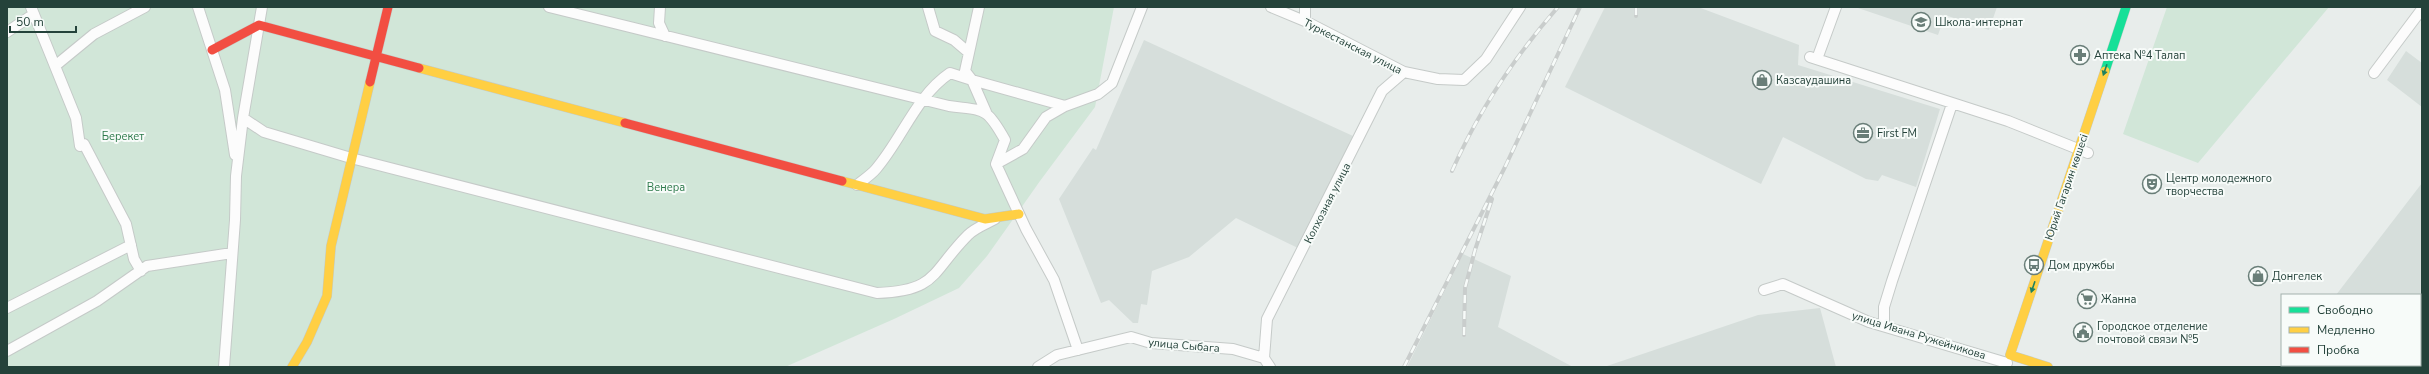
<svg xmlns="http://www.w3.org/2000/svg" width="2429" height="374" font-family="'Nunito Sans',sans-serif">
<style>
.built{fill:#d6dedb}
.green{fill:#d1e6d8}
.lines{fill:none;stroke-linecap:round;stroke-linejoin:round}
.street-casing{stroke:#c5cac8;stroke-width:12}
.fast-casing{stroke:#c3cbc8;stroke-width:10}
.slow-casing{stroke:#c3cbc8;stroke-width:10}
.jam-casing{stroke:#c3cbc8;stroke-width:10}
.street{stroke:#fcfcfc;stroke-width:10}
.fast{stroke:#16e098;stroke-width:9}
.slow{stroke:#ffcf43;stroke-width:9}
.jam{stroke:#f24e42;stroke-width:9}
.rail-casing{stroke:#c9cdcc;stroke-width:4}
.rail{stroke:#f7fbf9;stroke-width:2.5;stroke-dasharray:8;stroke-linecap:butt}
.oneway{fill:#1e8160}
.labels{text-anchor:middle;stroke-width:4;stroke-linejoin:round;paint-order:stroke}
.poi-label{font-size:11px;fill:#24423a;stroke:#f7fbf9;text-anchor:start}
.street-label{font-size:11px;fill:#24423a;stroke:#f7fbf9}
.park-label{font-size:11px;fill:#2d7a4b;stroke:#f7fbf9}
</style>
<rect width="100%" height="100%" fill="#e8edeb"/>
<path class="built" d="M 1605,7 L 1698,7 L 1799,45 L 1798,65 L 1940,109 L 1916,187 L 1882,175 L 1878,181 L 1866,179 L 1783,137 L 1761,184 L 1565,87 Z
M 1855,7 L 1997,7 L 1989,30 L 1945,15 L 1938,35 Z
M 1144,40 L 1353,136 L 1300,249 L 1236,218 L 1189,257 L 1152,271 L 1147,305 L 1141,304 L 1138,323 L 1133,323 L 1109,300 L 1101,303 L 1059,199 L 1093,148 L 1096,150 Z
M 2406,51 L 2422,63 L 2422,107 L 2387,80 Z
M 2422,183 L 2422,367 L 2316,367 L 2314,365 L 2420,365 L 2420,295 L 2336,295 Z
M 1463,254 L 1511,276 L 1498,327 L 1573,367 L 1407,367 Z
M 1820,308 L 1836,367 L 1604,367 L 1758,315 Z"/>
<path class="green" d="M 7,7 L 1114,7 L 1095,107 L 1040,181 L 987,256 L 959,288 L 894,319 L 785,367 L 7,367 Z
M 2167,7 L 2329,7 L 2198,163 L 2123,134 Z"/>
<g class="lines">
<g class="street-casing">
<path id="street" d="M 31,7 L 76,118 L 80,146
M 198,7 L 225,90 L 235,155
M 549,7 L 949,106 C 985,111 986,106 1005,140 L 996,164 L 1026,229 L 1054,280 L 1078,350
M 660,7 L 659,23 L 665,36
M 928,7 L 935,31 L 954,40 L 968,52
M 979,7 L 965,71 L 972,80 L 1065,106
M 1271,7 L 1307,22 L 1404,72 L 1438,79 L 1464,80 L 1486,59 L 1520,7
M 1305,21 L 1305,7
M 7,32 L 34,14
M 1810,57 L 2008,121 L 2088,153
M 1817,59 L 1836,7
M 55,66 L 94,34 L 145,7
M 2374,73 L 2422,9
M 243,118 L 264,132 L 351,158 L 877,293 C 938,291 931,272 968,235 C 975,228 986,224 995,219
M 84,144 L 126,224 L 134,259 L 141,271
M 996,164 L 1023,149 L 1046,117 L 1065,106 L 1098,94 L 1112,83 L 1142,7
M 857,185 C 863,180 871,175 876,169 C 902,139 916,96 950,73 L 972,80 L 986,112
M 1764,290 L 1783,284 L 1869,322 L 2007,363
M 7,308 L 131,245
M 1884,326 L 1884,307 L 1892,281 L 1952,104
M 7,351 L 97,301 L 147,266 L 232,253
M 224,367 L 235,220 L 236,176 L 243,118 L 262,7
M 1038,367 L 1057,355 L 1131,337 L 1151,343 L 1233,349 L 1264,358
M 1270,367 L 1264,358 L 1267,319 L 1382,91 L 1404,72"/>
</g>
<g class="fast-casing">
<path id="fast" d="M 2105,71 L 2126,7"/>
</g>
<g class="slow-casing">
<path id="slow" d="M 419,68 L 625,123
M 842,181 L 985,219 L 1019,214
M 292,367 L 307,342 L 327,296 L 331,246 L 370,82
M 2048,367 L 2010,355 L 2105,71"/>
</g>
<g class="jam-casing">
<path id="jam" d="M 212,50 L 259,25 L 419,68
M 370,82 L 388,7
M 625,123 L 842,181"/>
</g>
<use href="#street" class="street"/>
<use href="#fast" class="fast"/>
<use href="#slow" class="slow"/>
<use href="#jam" class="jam"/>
<g class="rail-casing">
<path id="rail" d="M 1636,7 L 1636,16
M 1452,171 C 1478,112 1516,55 1558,7
M 1464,335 L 1465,288 L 1475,250 L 1492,199
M 1404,367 L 1505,167 L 1580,7"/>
</g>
<use href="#rail" class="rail"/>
</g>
<defs><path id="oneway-solid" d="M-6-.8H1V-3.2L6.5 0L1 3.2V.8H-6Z"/></defs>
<g class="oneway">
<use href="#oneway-solid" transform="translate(2105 70) rotate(109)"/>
<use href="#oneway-solid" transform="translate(2033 287) rotate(109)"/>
</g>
<defs>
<g id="school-ring" transform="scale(1)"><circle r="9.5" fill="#f7fbf9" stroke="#697e78" stroke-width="1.5"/><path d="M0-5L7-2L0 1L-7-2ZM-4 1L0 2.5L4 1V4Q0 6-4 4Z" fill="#697e78"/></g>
<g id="pharmacy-ring" transform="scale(1)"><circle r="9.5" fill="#f7fbf9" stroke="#697e78" stroke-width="1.5"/><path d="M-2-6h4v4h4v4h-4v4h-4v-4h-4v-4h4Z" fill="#697e78"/></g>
<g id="shop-ring" transform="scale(1)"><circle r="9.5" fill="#f7fbf9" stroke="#697e78" stroke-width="1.5"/><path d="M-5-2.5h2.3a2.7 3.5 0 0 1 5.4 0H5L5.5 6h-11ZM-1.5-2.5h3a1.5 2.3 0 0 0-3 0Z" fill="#697e78"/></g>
<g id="office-ring" transform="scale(1)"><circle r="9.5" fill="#f7fbf9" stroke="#697e78" stroke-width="1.5"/><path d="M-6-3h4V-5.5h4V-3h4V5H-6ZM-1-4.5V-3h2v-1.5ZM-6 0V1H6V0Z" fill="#697e78"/></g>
<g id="theatre-ring" transform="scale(1)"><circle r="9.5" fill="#f7fbf9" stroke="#697e78" stroke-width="1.5"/><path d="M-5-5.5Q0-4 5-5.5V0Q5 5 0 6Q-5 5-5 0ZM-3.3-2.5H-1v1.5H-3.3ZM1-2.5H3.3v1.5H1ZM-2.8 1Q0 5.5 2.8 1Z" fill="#697e78"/></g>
<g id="bus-ring" transform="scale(1)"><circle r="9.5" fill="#f7fbf9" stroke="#697e78" stroke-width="1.5"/><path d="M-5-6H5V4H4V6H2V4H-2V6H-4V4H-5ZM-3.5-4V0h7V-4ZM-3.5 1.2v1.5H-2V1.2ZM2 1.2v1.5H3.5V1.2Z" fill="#697e78"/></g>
<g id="supermarket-ring" transform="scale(1)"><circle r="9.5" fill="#f7fbf9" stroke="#697e78" stroke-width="1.5"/><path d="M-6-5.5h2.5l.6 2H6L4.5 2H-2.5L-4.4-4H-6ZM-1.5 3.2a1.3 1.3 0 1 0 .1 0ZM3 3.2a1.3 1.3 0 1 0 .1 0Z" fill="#697e78"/></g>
<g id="civic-ring" transform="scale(1)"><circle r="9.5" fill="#f7fbf9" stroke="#697e78" stroke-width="1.5"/><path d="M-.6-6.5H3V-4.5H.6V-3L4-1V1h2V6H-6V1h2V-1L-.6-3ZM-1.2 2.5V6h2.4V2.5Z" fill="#697e78"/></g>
</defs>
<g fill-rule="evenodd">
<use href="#school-ring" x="1921" y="22"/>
<use href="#pharmacy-ring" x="2080" y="55"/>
<use href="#shop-ring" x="1762" y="80"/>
<use href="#office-ring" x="1863" y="133"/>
<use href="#theatre-ring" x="2152" y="184"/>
<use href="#bus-ring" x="2034" y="265"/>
<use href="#shop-ring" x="2258" y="276"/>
<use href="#supermarket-ring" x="2087" y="299"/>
<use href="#civic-ring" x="2083" y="332"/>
</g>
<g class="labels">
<g class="poi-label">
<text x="1935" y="26">Школа-интернат</text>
<text x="2094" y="59">Аптека №4 Талап</text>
<text x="1776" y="84">Казсаудашина</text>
<text x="1877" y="137">First FM</text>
<text x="2166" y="182">Центр молодежного<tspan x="2166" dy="13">творчества</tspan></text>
<text x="2048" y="269">Дом дружбы</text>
<text x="2272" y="280">Донгелек</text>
<text x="2101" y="303">Жанна</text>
<text x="2097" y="330">Городское отделение<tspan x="2097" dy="13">почтовой связи №5</tspan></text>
</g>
<g class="street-label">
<text transform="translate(1353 46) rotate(27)" y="4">Туркестанская улица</text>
<text transform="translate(2066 187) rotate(-71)" y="4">Юрий Гагарин көшесі</text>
<text transform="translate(1327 203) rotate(-63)" y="4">Колхозная улица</text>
<text transform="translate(1919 335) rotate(17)" y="4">улица Ивана Ружейникова</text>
<text transform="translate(1184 345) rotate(5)" y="4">улица Сыбага</text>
</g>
<g class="park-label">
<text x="123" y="140">Берекет</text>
<text x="666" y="191">Венера</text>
</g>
</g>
<rect width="2429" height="374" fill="none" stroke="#24423a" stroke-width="16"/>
<rect x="2281" y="294" width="140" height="72" fill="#f7fbf9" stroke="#a3b1ad"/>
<rect x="2289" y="307" width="20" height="6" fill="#16e098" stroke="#a3b1ad"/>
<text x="2317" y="314" font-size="12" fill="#24423a">Свободно</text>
<rect x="2289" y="327" width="20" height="6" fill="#ffcf43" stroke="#a3b1ad"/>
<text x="2317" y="334" font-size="12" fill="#24423a">Медленно</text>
<rect x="2289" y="347" width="20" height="6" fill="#f24e42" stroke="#a3b1ad"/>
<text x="2317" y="354" font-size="12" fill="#24423a">Пробка</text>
<path d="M10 26v6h66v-6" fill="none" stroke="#24423a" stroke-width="2"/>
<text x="16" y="26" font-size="12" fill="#24423a" stroke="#f7fbf9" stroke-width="3" paint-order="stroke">50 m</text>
</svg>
